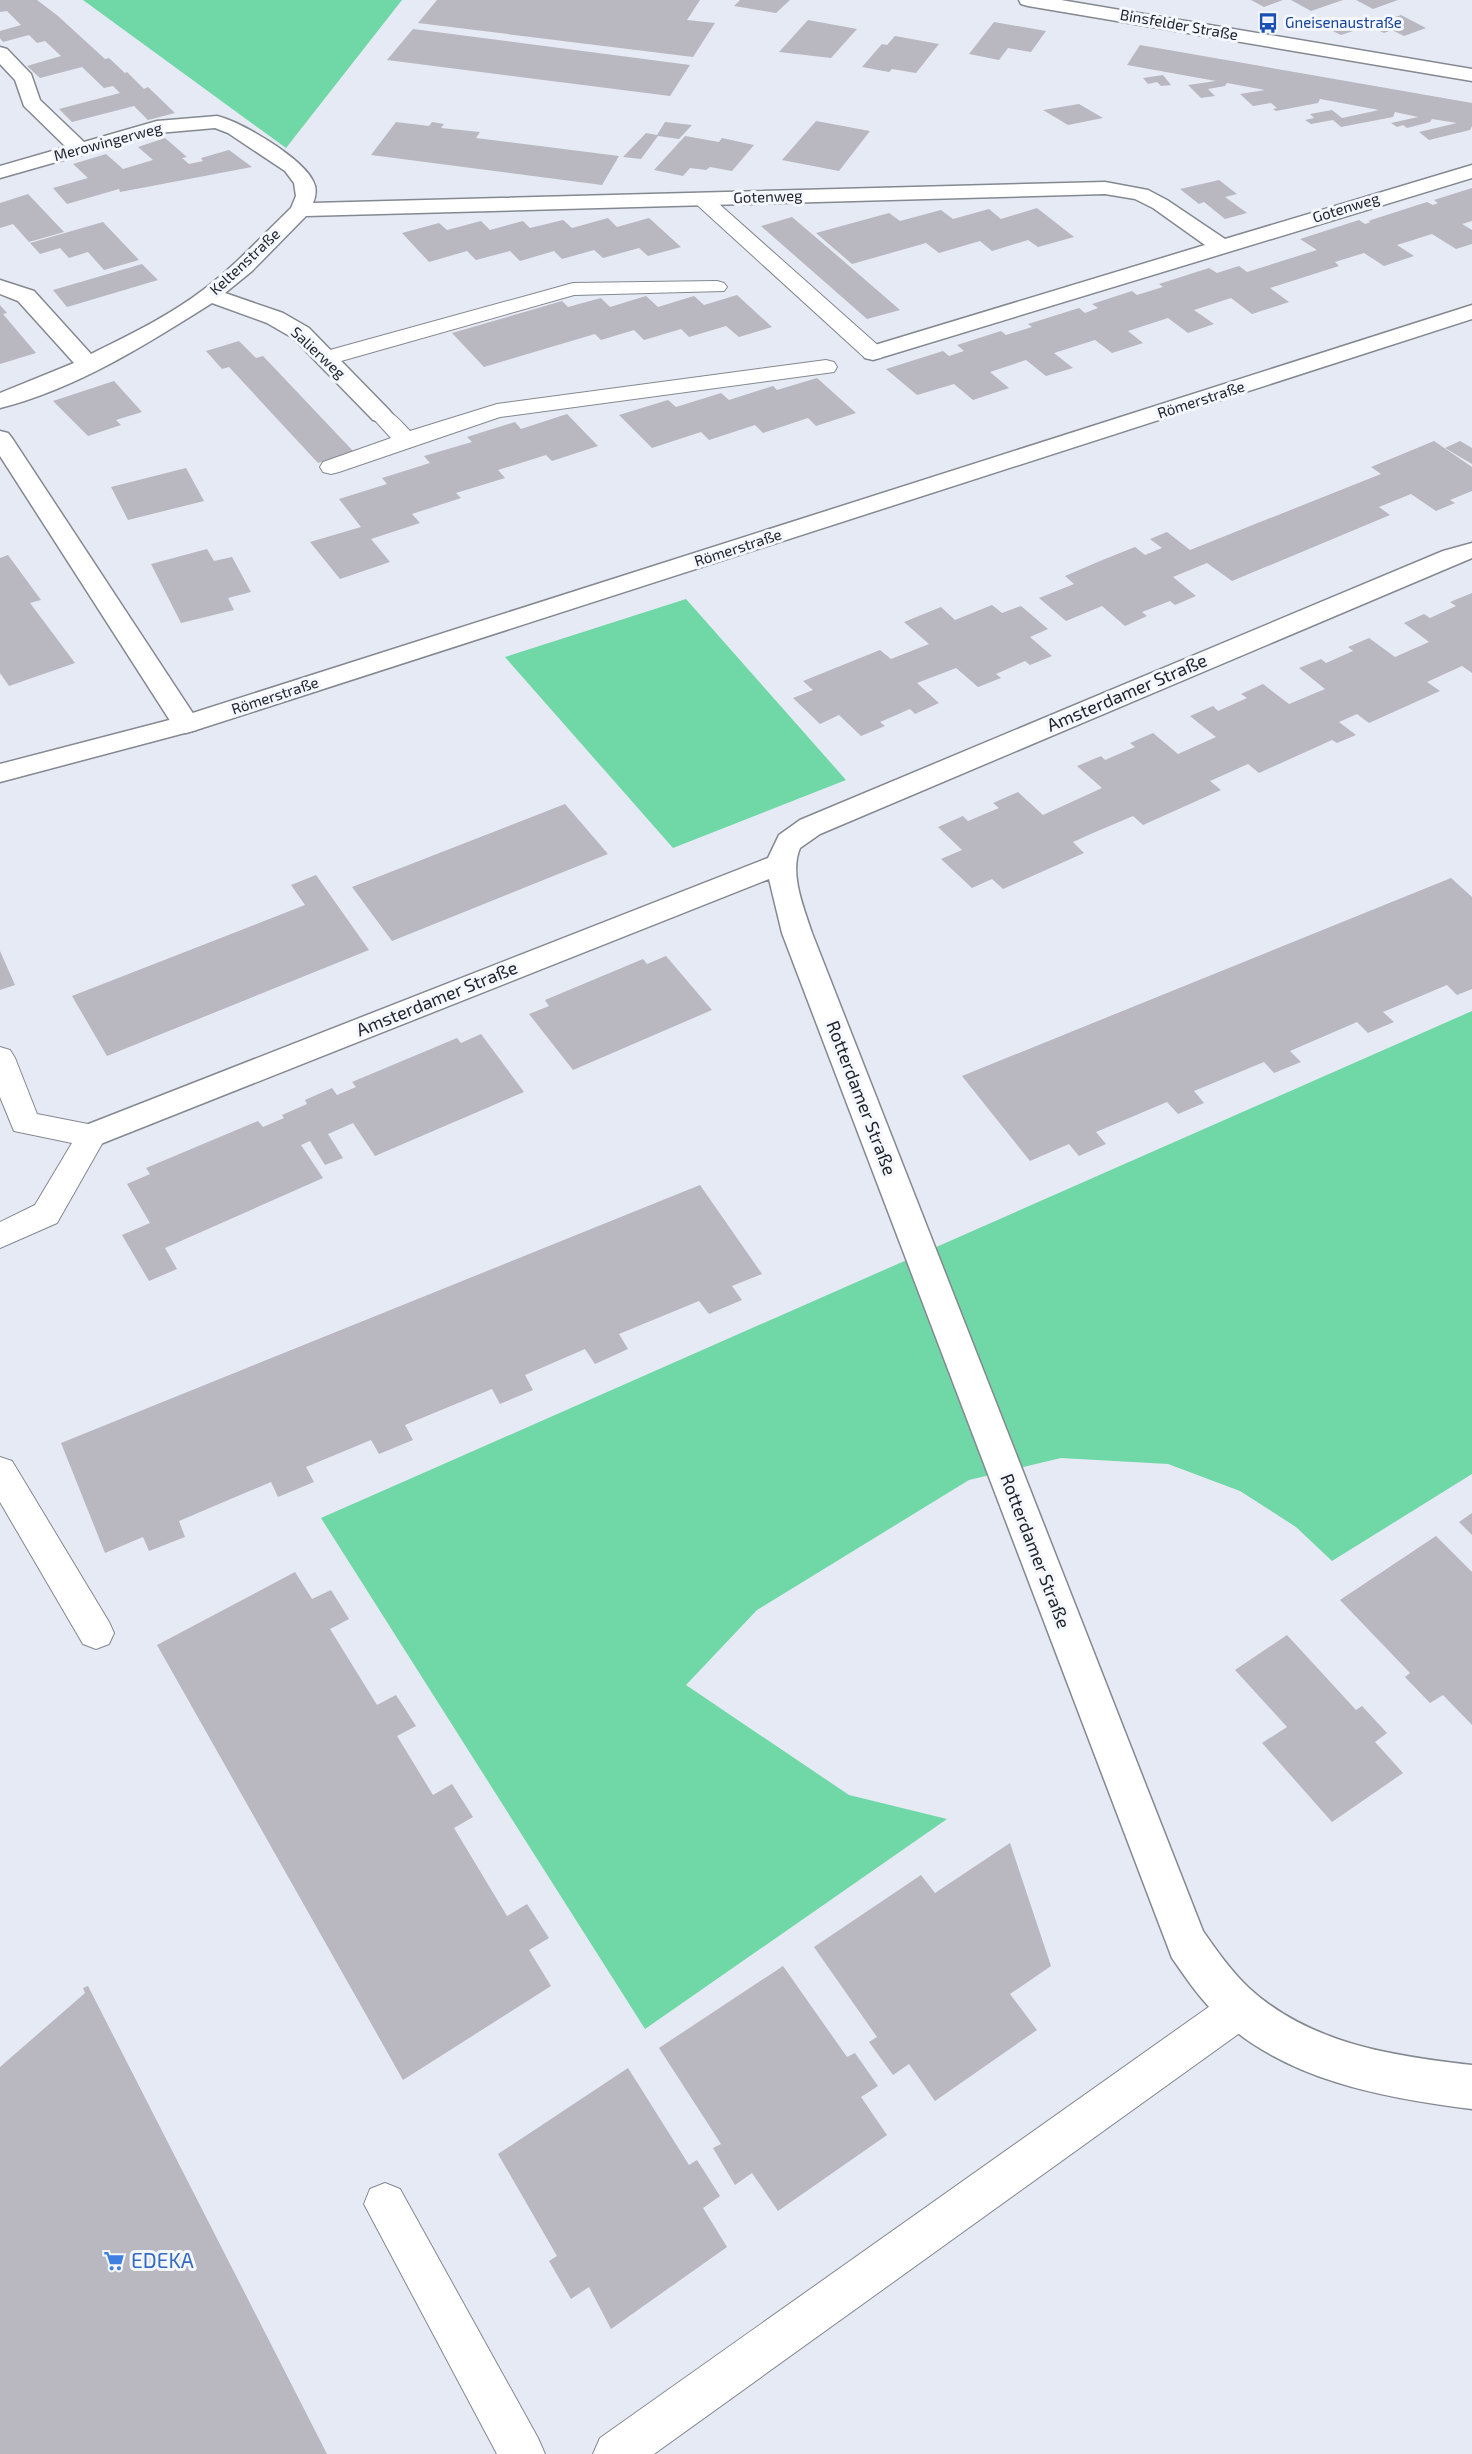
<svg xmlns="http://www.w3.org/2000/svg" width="1472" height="2454" font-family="'Exo 2',sans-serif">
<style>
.green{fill:#70d8a7}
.building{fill:#b9b7c0}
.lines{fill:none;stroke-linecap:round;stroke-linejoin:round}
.lane-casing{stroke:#848890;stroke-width:2}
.street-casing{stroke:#848890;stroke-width:3}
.secondary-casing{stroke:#848890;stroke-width:3}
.lane{fill:#fff;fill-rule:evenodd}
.street{fill:#fff;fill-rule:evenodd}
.secondary{fill:#fff;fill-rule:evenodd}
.labels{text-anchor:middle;stroke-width:6;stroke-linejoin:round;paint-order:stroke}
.far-transit-label{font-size:15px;fill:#164399;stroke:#f4f7ff;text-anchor:start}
.far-street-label{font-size:15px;fill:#222427;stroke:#f4f7ff}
.street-label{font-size:18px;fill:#222427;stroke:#f4f7ff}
.near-shop-label{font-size:21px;fill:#366cbe;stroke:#f4f7ff;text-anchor:start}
</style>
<rect width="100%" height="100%" fill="#e6eaf4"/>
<path class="green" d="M 83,0 L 402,0 L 286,148 Z
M 686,599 L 846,780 L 673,848 L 505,657 Z
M 1472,1011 L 1472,1474 L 1332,1561 L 1296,1527 L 1240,1491 L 1168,1464 L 1061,1458 L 969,1480 L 757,1610 L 686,1685 L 849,1795 L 947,1819 L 645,2029 L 321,1518 Z"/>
<path class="building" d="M 0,0 L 37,0 L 58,16 L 105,59 L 109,58 L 125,73 L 127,72 L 144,89 L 148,87 L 175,113 L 148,120 L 134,106 L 72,122 L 59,109 L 120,93 L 113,86 L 104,88 L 82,67 L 40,78 L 27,66 L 61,56 L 45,41 L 37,43 L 29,35 L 3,42 L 0,38 L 0,31 L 21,25 L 7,11 L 0,12 Z
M 437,0 L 700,0 L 687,20 L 715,23 L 693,57 L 418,23 Z
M 740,0 L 790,0 L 776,13 L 734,6 Z
M 1251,0 L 1283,0 L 1264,7 Z
M 1291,0 L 1343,0 L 1311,11 Z
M 1356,0 L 1398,0 L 1373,9 Z
M 1401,15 L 1426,28 L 1404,36 L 1392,30 L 1384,33 L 1370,26 Z
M 808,20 L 857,29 L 831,58 L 779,52 Z
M 1353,21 L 1365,27 L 1341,35 L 1329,29 Z
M 994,22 L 1046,31 L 1031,52 L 1008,48 L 999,60 L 969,54 Z
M 413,29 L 690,65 L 670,96 L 387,60 Z
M 895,36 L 939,44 L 916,73 L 892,69 L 889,72 L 862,67 L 882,44 L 887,45 Z
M 1140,45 L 1472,103 L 1472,126 L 1470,130 L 1429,140 L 1419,132 L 1457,123 L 1432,119 L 1430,122 L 1407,128 L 1403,125 L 1397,127 L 1391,123 L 1418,117 L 1395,112 L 1393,117 L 1341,127 L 1333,120 L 1311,124 L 1305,120 L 1314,118 L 1310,114 L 1332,110 L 1342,118 L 1379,110 L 1320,99 L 1318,103 L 1276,111 L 1273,109 L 1277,108 L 1271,103 L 1253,106 L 1240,94 L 1265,90 L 1227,83 L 1225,86 L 1208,89 L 1215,96 L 1201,98 L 1188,85 L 1216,81 L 1127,65 Z
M 1163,75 L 1171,85 L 1161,86 L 1157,82 L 1148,84 L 1143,78 Z
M 1079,104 L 1103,118 L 1068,125 L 1043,110 Z
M 816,121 L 870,131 L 839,171 L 782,160 Z
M 396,122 L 429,126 L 432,122 L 444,124 L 441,128 L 480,132 L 476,138 L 619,156 L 602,185 L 371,155 Z
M 665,122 L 692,125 L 679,139 L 658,136 L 641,159 L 623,157 L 646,133 L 657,135 Z
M 685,136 L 719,142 L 722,138 L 754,145 L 732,171 L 710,167 L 706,170 L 690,168 L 683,176 L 654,170 Z
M 165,138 L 187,157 L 182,158 L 189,164 L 203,161 L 201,158 L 229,150 L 252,167 L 120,192 L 119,189 L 67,204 L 53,188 L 88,178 L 73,164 L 106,154 L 123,169 L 153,160 L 138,147 Z
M 1219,180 L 1237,194 L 1225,197 L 1247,213 L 1225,219 L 1204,202 L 1199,204 L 1180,189 Z
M 1472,188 L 1472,221 L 1462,224 L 1472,230 L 1472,244 L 1456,249 L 1432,234 L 1397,245 L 1414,256 L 1384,266 L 1364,253 L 1335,262 L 1339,266 L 1270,288 L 1289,302 L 1252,314 L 1231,298 L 1194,310 L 1214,324 L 1188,333 L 1168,318 L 1128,331 L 1143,343 L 1112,353 L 1095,340 L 1054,353 L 1073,368 L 1046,376 L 1026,360 L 990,372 L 1009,388 L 973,400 L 954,384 L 917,395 L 886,369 L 943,351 L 949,356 L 964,351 L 957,345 L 1001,331 L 1006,335 L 1032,327 L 1028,324 L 1079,308 L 1085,313 L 1098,308 L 1092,304 L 1132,291 L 1137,295 L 1163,287 L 1159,284 L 1209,268 L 1217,273 L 1239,266 L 1247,272 L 1317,250 L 1300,239 L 1359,220 L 1365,224 L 1371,222 L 1368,221 L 1427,202 L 1433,205 L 1438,203 L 1434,200 Z
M 28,194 L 64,232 L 29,242 L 13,224 L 0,228 L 0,203 Z
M 1037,208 L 1074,237 L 1038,247 L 1028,240 L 992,251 L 980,241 L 939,253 L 926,243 L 852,264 L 816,233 L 889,213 L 900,221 L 941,210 L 953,219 L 989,209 L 1001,219 Z
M 792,217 L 840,258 L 900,310 L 867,319 L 761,226 Z
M 608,218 L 617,227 L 649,218 L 681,247 L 648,256 L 639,248 L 603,258 L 594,250 L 562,259 L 554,251 L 520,261 L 510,251 L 476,260 L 467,251 L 429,262 L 402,233 L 439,223 L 447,230 L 481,221 L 490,230 L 523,221 L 530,228 L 563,220 L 572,228 Z
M 103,222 L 139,260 L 104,270 L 88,252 L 69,258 L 60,248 L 40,254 L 30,243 Z
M 142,264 L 158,280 L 67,307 L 53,290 Z
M 737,295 L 772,327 L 739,337 L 726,326 L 689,337 L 681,329 L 644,340 L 634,330 L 601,340 L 595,334 L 484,367 L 452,333 L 562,301 L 568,307 L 601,298 L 610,307 L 646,296 L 658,307 L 694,296 L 704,305 Z
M 0,305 L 7,313 L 3,314 L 36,353 L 0,364 Z
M 239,341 L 256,358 L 263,356 L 353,451 L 318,463 L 229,367 L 222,369 L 206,351 Z
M 817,378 L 856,413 L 816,426 L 808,418 L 763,433 L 755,425 L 709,440 L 701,432 L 652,448 L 619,415 L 668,400 L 676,407 L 721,393 L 729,400 L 773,386 L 777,390 Z
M 114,381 L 142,412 L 116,420 L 121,425 L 88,436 L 53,401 Z
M 567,414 L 598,446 L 552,461 L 546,455 L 498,470 L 505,478 L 456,493 L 461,498 L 412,514 L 420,523 L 371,539 L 390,562 L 340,579 L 310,542 L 361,527 L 339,499 L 387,484 L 382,478 L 430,463 L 424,456 L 472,442 L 467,437 L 515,422 L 521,429 Z
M 1434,441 L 1472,467 L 1472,491 L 1450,500 L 1455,503 L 1436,511 L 1411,494 L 1379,507 L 1390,515 L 1232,581 L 1207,563 L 1173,577 L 1196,596 L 1175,605 L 1170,601 L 1142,612 L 1147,616 L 1125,626 L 1102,606 L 1066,621 L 1039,598 L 1074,584 L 1065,576 L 1100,561 L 1135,547 L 1145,555 L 1162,548 L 1150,539 L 1167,532 L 1190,550 L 1381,474 L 1371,467 Z
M 1460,441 L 1472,448 L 1472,464 L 1445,448 Z
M 186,468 L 204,501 L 128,520 L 111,487 Z
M 207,549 L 214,561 L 232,557 L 251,592 L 228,598 L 234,610 L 181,623 L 151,564 Z
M 8,555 L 41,600 L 30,603 L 75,663 L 9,686 L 0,673 L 0,558 Z
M 1472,593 L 1472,673 L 1462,666 L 1427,682 L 1440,691 L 1369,723 L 1357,714 L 1339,722 L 1356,735 L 1337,743 L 1332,740 L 1259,773 L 1248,764 L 1210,781 L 1221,790 L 1143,825 L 1133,816 L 1093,833 L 1073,842 L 1084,853 L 1003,889 L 992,879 L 972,888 L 941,859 L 962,850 L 938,827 L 963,816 L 968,821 L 999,808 L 993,803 L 1018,792 L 1043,815 L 1102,788 L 1077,766 L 1101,756 L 1105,760 L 1135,747 L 1130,743 L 1153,733 L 1178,754 L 1216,737 L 1190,716 L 1213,706 L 1218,711 L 1247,698 L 1241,694 L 1263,684 L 1289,704 L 1325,689 L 1299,668 L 1321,659 L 1326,663 L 1353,651 L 1348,647 L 1369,638 L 1395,657 L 1413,649 L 1429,642 L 1404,623 L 1424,614 L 1430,618 L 1456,606 L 1450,602 Z
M 992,605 L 1002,613 L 1021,606 L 1048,629 L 1030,637 L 1052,656 L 1030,665 L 1025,661 L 996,674 L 1001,678 L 978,687 L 956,668 L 917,683 L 939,703 L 915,714 L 910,709 L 880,722 L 885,726 L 861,736 L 839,715 L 820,724 L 793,698 L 813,690 L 803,681 L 880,650 L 891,659 L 929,644 L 904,622 L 941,607 L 955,620 Z
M 565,804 L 608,854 L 392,941 L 352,887 Z
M 316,875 L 369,950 L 107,1056 L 72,996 L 305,905 L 291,885 Z
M 1451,878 L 1472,897 L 1472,989 L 1457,995 L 1447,985 L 1383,1012 L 1394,1022 L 1368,1033 L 1357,1022 L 1290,1051 L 1301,1062 L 1274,1073 L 1264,1062 L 1194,1091 L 1204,1103 L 1178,1114 L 1167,1102 L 1096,1132 L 1106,1144 L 1079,1156 L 1069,1144 L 1030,1161 L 962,1076 Z
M 0,951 L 15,985 L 0,990 Z
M 666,956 L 712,1010 L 573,1070 L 529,1014 L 549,1006 L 545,1000 L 643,959 L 647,964 Z
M 481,1034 L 524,1092 L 375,1156 L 353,1123 L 328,1134 L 343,1158 L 325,1165 L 310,1141 L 301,1145 L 323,1178 L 165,1248 L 177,1269 L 149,1281 L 122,1235 L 150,1223 L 127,1184 L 150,1174 L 146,1168 L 258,1121 L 263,1127 L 284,1118 L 282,1115 L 307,1104 L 305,1100 L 332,1088 L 337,1095 L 356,1087 L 352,1082 L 457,1038 L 461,1043 Z
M 700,1185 L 762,1274 L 732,1286 L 742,1300 L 709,1314 L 699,1301 L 619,1334 L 628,1349 L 595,1364 L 585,1349 L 525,1375 L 533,1390 L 500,1404 L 492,1389 L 405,1425 L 413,1440 L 379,1454 L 371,1440 L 306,1467 L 314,1482 L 278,1497 L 271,1482 L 179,1521 L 185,1537 L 149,1551 L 143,1537 L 105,1553 L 61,1443 Z
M 1472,1513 L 1472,1535 L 1459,1522 Z
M 1436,1536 L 1472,1572 L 1472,1725 L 1443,1695 L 1430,1703 L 1405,1677 L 1410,1673 L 1340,1600 Z
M 295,1572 L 312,1599 L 331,1590 L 349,1619 L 330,1629 L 377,1705 L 396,1695 L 416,1726 L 397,1736 L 433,1795 L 452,1784 L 473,1817 L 454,1828 L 507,1916 L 527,1904 L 549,1938 L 529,1950 L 551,1986 L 403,2080 L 157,1645 Z
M 1287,1635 L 1356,1710 L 1362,1706 L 1387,1733 L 1375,1742 L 1403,1773 L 1332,1822 L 1262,1743 L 1287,1727 L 1235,1670 Z
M 1010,1843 L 1051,1966 L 1010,1994 L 1037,2030 L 935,2101 L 909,2064 L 893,2075 L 869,2042 L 877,2037 L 814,1947 L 921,1875 L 935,1893 Z
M 783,1966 L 847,2057 L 855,2053 L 878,2086 L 861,2097 L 887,2135 L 778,2211 L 752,2173 L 735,2185 L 713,2148 L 721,2144 L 659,2048 Z
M 88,1986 L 327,2454 L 0,2454 L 0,2067 L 85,1993 L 83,1988 Z
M 628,2068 L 689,2165 L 697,2160 L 720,2196 L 703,2208 L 727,2247 L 611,2329 L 589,2287 L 571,2299 L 549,2261 L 557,2256 L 498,2154 Z"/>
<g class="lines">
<g class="lane-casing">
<path id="lane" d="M 702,193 L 709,195 L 881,348 L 884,353 L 881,358 L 873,359 L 865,358 L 695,203 L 692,199 L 695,195 Z
M 717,281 L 724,283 L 727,287 L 724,291 L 574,295 L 327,365 L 319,363 L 316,358 L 319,353 L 573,283 Z
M 826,360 L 834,362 L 837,367 L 834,372 L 500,417 L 339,472 L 331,474 L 323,472 L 320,467 L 323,462 L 391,438 L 370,415 L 373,410 C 390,406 399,420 410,431 L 497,404 Z
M 0,1047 L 10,1050 L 15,1058 L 37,1114 L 103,1127 L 107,1135 L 57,1223 L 0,1248 L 0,1222 L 35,1205 L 72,1143 L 14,1131 L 0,1097 Z
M 0,1457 L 12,1461 L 109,1622 L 114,1633 L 109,1644 L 96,1649 L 83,1644 L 0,1502 Z
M 1241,1988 L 1255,1994 L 1261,2008 L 1255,2022 L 654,2454 L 593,2454 L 600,2438 L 1227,1994 Z
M 385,2183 L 400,2189 L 538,2438 L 545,2454 L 497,2454 L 364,2204 L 370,2189 Z"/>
</g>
<g class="street-casing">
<path id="street" d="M 1019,0 L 1061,0 L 1472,69 L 1472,81 L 1028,6 L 1021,4 Z
M 0,47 L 7,49 L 31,74 L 40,100 L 84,142 L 157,121 L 217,116 C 242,122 302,158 313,181 C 317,188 316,196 313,203 L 1105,182 L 1148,190 L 1167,200 L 1225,239 L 1472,165 L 1472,178 L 873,360 L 865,358 L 862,353 L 865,348 L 1205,245 L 1153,208 L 1135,199 L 1105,194 L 306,216 L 252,271 L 225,293 L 283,313 L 309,328 L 389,410 L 393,415 L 389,420 L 381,422 L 373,420 L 293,338 L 267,323 L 212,303 C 147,344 76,389 0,408 L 0,393 L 74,363 L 18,301 L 0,294 L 0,280 L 34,291 L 91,354 C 129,335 169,316 203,290 C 235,266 262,236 291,208 L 296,196 L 294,183 L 285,171 L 228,133 L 215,128 L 158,133 L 0,178 L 0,166 L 66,147 L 24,106 L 15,80 L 0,64 Z
M 0,431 L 8,433 L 12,438 L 196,718 L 200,724 L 196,730 L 186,733 L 176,730 L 0,456 Z
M 1472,543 L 1472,558 L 820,834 L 800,848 C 789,874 804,908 812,933 L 1203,1931 C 1217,1951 1231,1971 1249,1988 C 1310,2044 1393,2056 1472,2065 L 1472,2109 C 1384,2098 1284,2080 1218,2016 C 1200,1999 1186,1978 1172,1958 L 782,933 L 769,879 L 103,1143 L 92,1147 L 81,1143 L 76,1135 L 81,1127 L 768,858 L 779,835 L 800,820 L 1443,551 Z"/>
</g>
<g class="secondary-casing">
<path id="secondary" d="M 1472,305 L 1472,319 L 196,730 L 0,782 L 0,764 L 177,718 Z"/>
</g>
<use href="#lane" class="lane"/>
<use href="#street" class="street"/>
<use href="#secondary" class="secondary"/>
</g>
<defs>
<g id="bus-bare" transform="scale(1.62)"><path d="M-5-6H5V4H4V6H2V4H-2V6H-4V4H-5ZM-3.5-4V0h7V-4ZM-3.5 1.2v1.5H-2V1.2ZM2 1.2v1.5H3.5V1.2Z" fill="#1a4fb4" stroke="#f4f7ff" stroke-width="2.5" paint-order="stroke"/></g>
<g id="supermarket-bare" transform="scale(1.62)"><path d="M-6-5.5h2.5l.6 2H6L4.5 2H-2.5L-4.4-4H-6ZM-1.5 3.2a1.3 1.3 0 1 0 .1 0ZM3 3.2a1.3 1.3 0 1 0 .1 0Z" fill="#3f7fe0" stroke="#f4f7ff" stroke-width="2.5" paint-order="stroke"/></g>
</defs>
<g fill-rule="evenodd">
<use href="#bus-bare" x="1268" y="23"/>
<use href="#supermarket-bare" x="114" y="2261"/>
</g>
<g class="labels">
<g class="far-transit-label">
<text x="1285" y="28">Gneisenaustraße</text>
</g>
<g class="far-street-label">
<text transform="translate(1179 25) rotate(10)" y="5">Binsfelder Straße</text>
<text transform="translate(108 142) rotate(-15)" y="5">Merowingerweg</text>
<text transform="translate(768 197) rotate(-2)" y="5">Gotenweg</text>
<text transform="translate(1346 208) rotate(-17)" y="5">Gotenweg</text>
<text transform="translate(245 262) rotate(-43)" y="5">Keltenstraße</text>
<text transform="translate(318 353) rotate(43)" y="5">Salierweg</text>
<text transform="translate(1201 400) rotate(-18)" y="5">Römerstraße</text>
<text transform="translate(738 548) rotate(-18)" y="5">Römerstraße</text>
<text transform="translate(275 696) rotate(-18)" y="5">Römerstraße</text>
</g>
<g class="street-label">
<text transform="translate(1127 693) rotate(-23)" y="6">Amsterdamer Straße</text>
<text transform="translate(437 999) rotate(-22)" y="6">Amsterdamer Straße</text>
<text transform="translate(861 1098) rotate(69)" y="6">Rotterdamer Straße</text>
<text transform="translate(1035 1551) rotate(69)" y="6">Rotterdamer Straße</text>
</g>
<g class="near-shop-label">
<text x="131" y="2268">EDEKA</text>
</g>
</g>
</svg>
